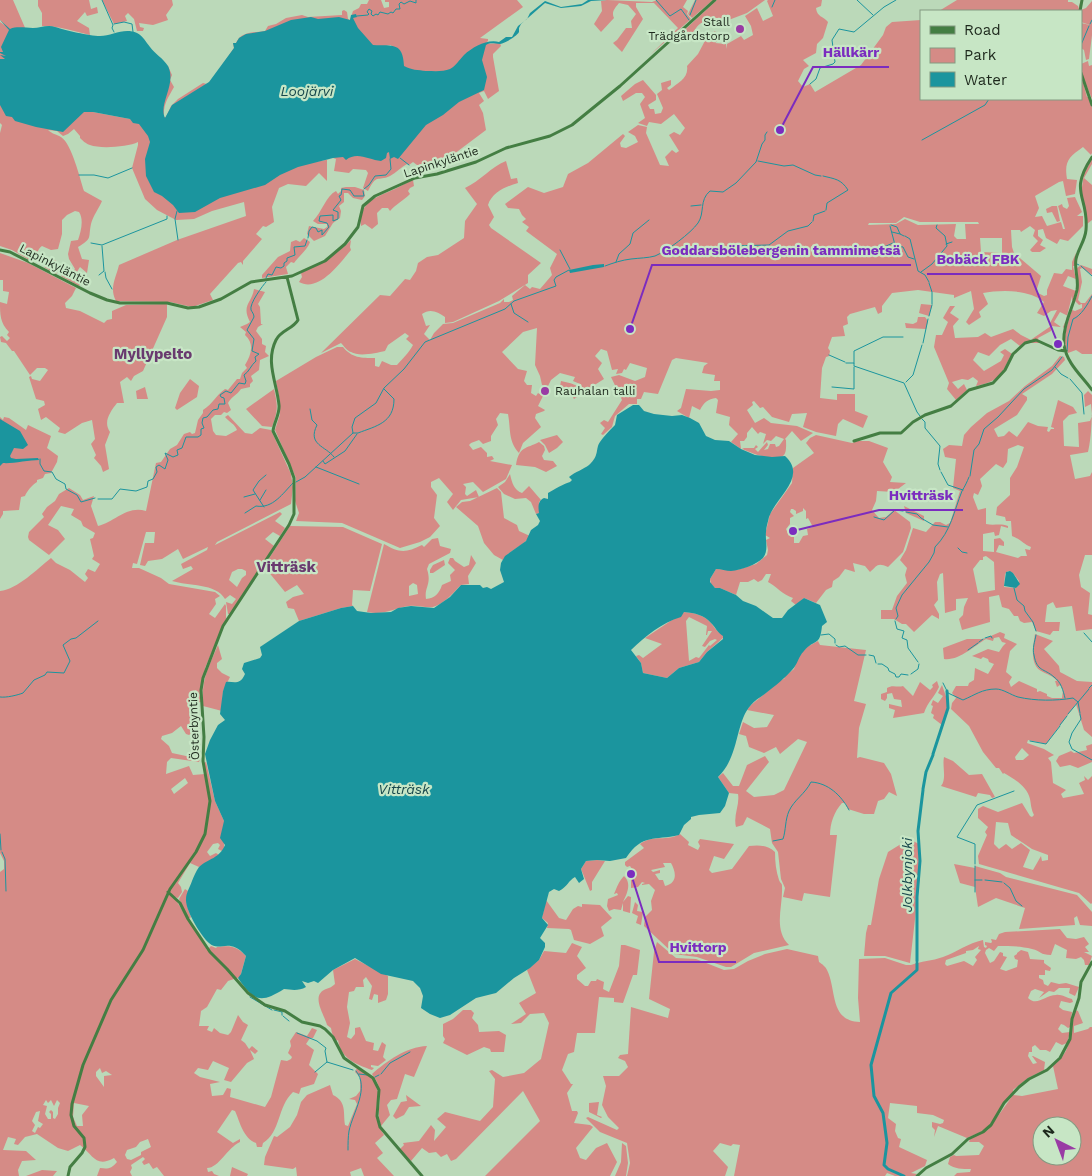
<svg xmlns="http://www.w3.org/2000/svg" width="1092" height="1176" font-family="'Work Sans',sans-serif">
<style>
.green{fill:#d58b86;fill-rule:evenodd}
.water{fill:#1b959e;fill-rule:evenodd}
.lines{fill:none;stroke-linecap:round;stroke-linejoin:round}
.stream{stroke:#1b959e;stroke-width:1}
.river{stroke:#1b959e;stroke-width:3}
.secondary{stroke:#447e43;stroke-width:3}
.poi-dot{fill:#993ba4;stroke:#c7e6c5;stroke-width:2}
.labels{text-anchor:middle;stroke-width:4.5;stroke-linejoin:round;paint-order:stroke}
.poi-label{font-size:12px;fill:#1d281c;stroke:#c7e6c5;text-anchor:end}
.street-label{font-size:12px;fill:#1d281c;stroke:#c7e6c5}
.water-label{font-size:14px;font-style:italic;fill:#17474c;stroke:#c7e6c5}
.quarter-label{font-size:15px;font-weight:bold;fill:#693a6f;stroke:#c7e6c5}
.leader{fill:none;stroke:#7b2cbf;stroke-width:2}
.callout-dot{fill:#7b2cbf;stroke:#c7e6c5;stroke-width:2}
.callout-label{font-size:14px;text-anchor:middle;font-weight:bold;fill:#7b2cbf;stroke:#c7e6c5;stroke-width:4.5;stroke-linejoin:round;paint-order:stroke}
</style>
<rect width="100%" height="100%" fill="#bbd9b9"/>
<path class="green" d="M 0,0 L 13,0 L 26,30 L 77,112 L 93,112 L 130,119 L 288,167 L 331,159 L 327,160 L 327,181 L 319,173 L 306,186 L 288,184 L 279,188 L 272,207 L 274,222 L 266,227 L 263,226 L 256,234 L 262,239 L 243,261 L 243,265 L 241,262 L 238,263 L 210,294 L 213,300 L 192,307 L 170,302 L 116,301 C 109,288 116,278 119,265 L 177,240 L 246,216 L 244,202 L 212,211 L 194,219 L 176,220 L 157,210 L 145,199 L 132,168 L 138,145 L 138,142 C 128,147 100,149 90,145 C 86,144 82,140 80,138 L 80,136 L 74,129 L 68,134 L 63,136 L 57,131 L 48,130 C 52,134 56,134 61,137 C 72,144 80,179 84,191 L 102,201 C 99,208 93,216 91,224 C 88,238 93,238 78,247 L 82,259 L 89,260 L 87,273 L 80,267 L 75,275 L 81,284 L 79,286 L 61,276 L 65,273 L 72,273 L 75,269 L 69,259 L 68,254 L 71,241 L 78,240 C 81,232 84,219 79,212 L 75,211 L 67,215 L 62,220 L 62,234 L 58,249 L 51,250 L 42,246 C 36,250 38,257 31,261 L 12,250 L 0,246 L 0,133 L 2,125 L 0,123 L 0,22 L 6,26 L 0,20 Z
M 38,0 L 89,0 L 91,9 L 97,7 L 98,13 L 87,16 L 85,12 L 77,21 L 89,28 L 90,35 C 74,31 58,26 42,26 L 42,13 L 38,6 Z
M 102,0 L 172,0 L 173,5 L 166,15 L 168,20 L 153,25 L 139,23 L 140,27 L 144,28 L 143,31 L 137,31 L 134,19 L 128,13 L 125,16 L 127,21 L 114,24 Z
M 369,0 L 381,0 L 384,8 L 389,7 L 389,2 L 385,2 L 385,0 L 517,0 L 523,7 L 480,38 L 488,39 L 488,41 L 485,44 L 500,43 L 501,46 L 493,54 L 493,57 L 499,91 L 488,99 L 484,91 L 479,93 L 484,101 L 479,105 L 483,113 L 486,130 L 446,160 L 441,166 L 430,171 L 421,168 L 413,162 L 409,165 L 407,164 C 401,167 396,173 390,176 C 377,182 377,173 368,191 L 363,188 L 368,173 L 366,170 L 353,169 L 349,173 L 334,171 L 336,159 L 333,158 L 452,69 L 443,72 L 406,74 L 391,45 L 223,71 L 166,122 L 149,90 L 168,66 L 172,75 L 170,80 L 174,87 C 168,98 163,104 164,117 L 166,117 L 171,106 L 178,99 L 203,83 L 207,84 L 212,80 L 234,48 L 233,43 L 236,43 C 241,31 254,33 265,31 L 268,26 L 276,24 L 286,18 L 302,15 L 308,17 L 342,15 L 342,11 L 344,10 L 347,12 L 348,19 L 350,20 L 353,11 L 359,8 L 361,4 L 367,4 Z
M 607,0 L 652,2 L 657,0 L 687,0 L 683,7 L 688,11 L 687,14 L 691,19 L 650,55 L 678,28 L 654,3 L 636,3 L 636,7 L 643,19 L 622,52 L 613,43 L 617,40 L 626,28 L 632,28 L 631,21 L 636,14 L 628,5 L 619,3 C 615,8 611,12 614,18 L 601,32 L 594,24 L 602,11 L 601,1 Z
M 695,0 L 713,0 L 692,18 L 688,14 Z
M 717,0 L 765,0 L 747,13 L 726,21 L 713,28 L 709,20 C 694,23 696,34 684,40 L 685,31 L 679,37 L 678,36 Z
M 768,0 L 822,0 L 821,6 L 816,8 C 817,17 823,16 828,22 L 823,38 L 817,44 L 816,53 L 803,60 L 809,66 L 804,69 L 798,81 L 803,87 L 810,84 L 815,92 L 861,65 L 883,35 L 886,27 L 892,22 L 921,20 L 921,99 L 1081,99 L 1081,75 L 1087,97 L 1088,97 L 1092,107 L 1092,153 L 1091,155 L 1083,147 C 1069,157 1064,161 1067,179 L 1077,180 L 1075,194 L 1066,196 L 1063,181 L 1059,182 L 1035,196 L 1039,208 L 1035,217 L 1042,216 L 1047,226 L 1061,222 L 1063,229 L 1065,229 L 1058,206 L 1062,204 L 1063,207 L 1067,209 L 1069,206 L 1067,198 L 1075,197 L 1082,212 L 1077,216 L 1083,216 L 1083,226 L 1068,241 L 1060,239 L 1057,244 L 1046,238 L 1043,229 L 1038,230 L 1038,236 L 1043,240 L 1040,245 L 1046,248 L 1040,252 L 1032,252 L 1030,250 L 1038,241 L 1033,236 L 1035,230 L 1030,226 L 1021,232 L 1020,230 L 1011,230 L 1012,247 L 1014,253 L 1041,276 L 1036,292 L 1044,296 L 1047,295 L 1047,290 L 1054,273 L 1062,274 L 1066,269 L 1072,270 L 1072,262 L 1076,253 L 1075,266 L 1073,266 L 1076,279 L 1068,276 L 1063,286 L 1076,291 L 1072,302 L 1072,296 L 1064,328 L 1063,327 L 1068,316 L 1060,312 L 1054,322 L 1061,327 L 1051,326 L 1051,331 L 1038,338 L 1039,343 L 1029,343 L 1033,340 L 1032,339 L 1051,326 L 1050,323 L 1057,310 L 1051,311 L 1044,316 L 1037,313 L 1044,302 C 1030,289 1000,290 983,293 L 988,304 L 979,312 L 981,317 L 969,325 L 966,322 L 974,309 L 971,291 L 954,298 L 954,295 L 918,290 L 892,293 L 882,306 L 882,312 L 878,314 L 875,307 L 850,314 L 847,317 L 848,324 L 843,326 L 845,336 L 832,337 L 828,348 L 830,351 L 829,356 L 826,357 L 822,368 L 820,398 L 837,400 L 837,394 L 855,394 L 855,411 L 868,416 L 863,428 L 843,419 L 838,424 L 836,436 L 816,432 L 803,427 L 807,413 L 792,414 L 789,422 L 772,417 L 763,407 L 760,408 L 754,401 L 752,402 L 753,405 L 747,410 L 755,423 L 764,418 L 771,423 L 797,426 L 813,433 L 801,441 L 792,431 L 785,439 L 786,440 C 786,444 787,453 783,456 C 774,462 751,453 742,449 L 744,448 L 754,448 L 756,445 L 758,447 L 755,449 L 758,452 L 767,442 L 768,445 L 764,450 L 768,449 L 770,444 L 775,444 L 776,447 L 779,446 L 784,439 L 776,436 L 771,441 L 767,440 L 763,444 L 766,434 L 760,432 L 758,434 L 752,427 L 747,433 L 747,437 L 744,441 L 740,441 L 741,449 L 731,442 L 738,434 L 729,425 L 730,417 L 716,413 L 718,400 L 716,398 C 708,399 704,402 700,410 L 692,406 L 689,418 L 677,411 L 681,408 L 686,389 L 711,391 L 720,390 L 720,381 L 714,381 L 715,375 L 702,373 L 704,366 L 708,363 L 676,358 L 672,360 L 658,394 L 644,392 L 641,399 L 637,399 L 637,404 L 629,404 L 615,416 L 612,427 L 603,435 L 601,434 L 605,428 L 600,423 L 604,420 L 608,422 L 622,400 L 611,377 L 619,375 L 635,381 L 645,377 L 647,368 L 630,363 L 626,370 L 624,369 L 622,373 L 616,374 L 618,369 L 612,370 L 607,351 L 601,349 L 595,356 L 602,363 L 598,369 L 604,379 L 585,391 L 580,384 L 573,381 L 575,377 L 560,373 L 551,380 L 548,386 L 542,385 L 540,376 L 535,365 L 537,328 L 523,332 L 502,352 L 518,369 L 527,371 L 524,381 L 527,385 L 532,385 L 531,393 L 536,396 L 538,393 L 543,396 L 538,406 L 545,410 L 544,411 L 536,414 L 535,418 L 541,427 L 523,443 L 519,453 C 508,441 511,430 508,414 L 500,413 L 496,419 L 498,425 L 491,436 L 491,441 L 483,444 L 479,440 L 471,443 L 469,445 L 473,450 L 481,447 L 487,453 L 487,457 L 492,456 L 494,459 L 490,461 L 512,465 L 506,479 L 483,492 L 473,482 L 463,484 L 466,487 L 465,494 L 467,496 L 476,490 L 479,497 L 461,500 L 453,510 L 447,502 L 453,494 L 439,478 L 431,482 L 431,487 L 437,495 L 434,518 L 440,526 L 430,537 L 420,542 L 400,548 L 342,523 L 296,521 L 299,513 L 295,501 L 296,478 L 275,430 L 280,414 L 280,402 L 276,381 L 316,357 L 337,347 L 343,347 C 352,358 361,358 375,358 L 375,366 L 379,367 L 382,361 L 391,365 L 397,365 C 403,358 408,354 413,345 L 406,339 L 409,336 L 405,333 L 388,345 L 385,351 C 376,353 359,357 351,352 C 347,351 344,346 341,343 L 321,353 L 380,295 L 390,296 L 405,279 L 410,280 L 416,271 L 418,263 L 427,257 L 438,255 L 464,238 L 465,221 L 477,204 L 465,188 C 480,181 491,167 506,161 L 511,179 L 517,178 L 518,183 C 507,186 492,192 488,205 L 494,217 L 489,225 L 491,228 L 541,263 L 528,275 L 528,283 L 499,301 L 453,322 L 445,323 L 445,317 C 438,312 430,308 422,314 L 426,326 L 430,325 L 424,334 L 430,340 L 434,333 L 443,324 L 453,323 L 500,303 L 504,299 L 504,302 L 509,302 L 513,300 L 512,296 L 525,285 L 530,289 L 532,287 L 540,289 L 552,275 L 550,268 L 557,254 L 526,231 L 529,227 L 522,222 L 526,219 L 522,215 L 519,209 L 508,208 L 505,204 L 528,187 L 544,193 L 563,187 L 568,174 L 588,163 L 623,134 L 625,136 L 620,143 L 621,147 L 626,148 L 638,142 L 635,136 L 628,132 L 638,125 L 647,127 L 646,133 L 660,165 L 669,166 L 665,157 L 672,150 L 676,153 L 679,151 L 669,135 L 674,132 L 680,135 L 685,128 L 674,114 L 661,124 L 649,122 L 647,126 L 638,123 L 645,118 L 640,104 L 645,97 L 642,93 L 636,93 L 623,101 L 621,96 L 635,84 L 643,80 L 656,95 L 656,100 L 648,105 L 650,109 L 654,109 L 655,114 L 661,113 L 663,108 L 657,94 L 662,90 L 661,83 L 671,80 L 671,85 L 667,88 L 669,90 C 678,83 689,78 687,66 L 698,54 L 707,37 L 715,31 L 719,40 L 715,43 L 726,44 L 727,49 L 727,44 L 741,36 L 744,40 L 753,35 L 751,26 L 745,16 L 757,8 L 763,21 L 773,16 L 767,1 ZM 904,217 L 920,222 L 978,222 L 979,224 L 965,224 L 966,239 L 957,239 L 954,236 L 956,224 L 918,225 L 905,219 L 896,224 L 868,225 L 869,223 L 896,223 ZM 980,238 L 1002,238 L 1002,253 L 981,252 Z
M 957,0 L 1068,0 L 1068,2 L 1072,2 L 1078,6 L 1078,9 L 1081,0 L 1079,11 L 939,11 Z
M 1092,1 L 1092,35 L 1089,59 L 1086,60 L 1084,50 L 1081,48 L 1081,23 L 1090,25 L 1081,22 L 1081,10 L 1086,8 Z
M 1088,61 L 1089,66 L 1092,65 L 1092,99 L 1081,72 L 1081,64 Z
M 1092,159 L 1092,164 L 1084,178 L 1092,185 L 1092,220 L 1087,224 L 1081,194 L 1084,173 Z
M 413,180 L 414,186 L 410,188 L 408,191 L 410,194 C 404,200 396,204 390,211 L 388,208 L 382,208 L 377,213 L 378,224 L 372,229 L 365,224 L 361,226 C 358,202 377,197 395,189 C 401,186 406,183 413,180 Z
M 346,187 L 355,187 L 364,190 L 365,196 L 362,200 L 353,198 L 348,193 L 344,193 L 344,202 L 339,206 L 341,211 L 340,218 L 333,223 L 325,236 L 314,241 L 307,234 L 309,226 L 324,229 L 327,227 L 327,224 L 318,224 L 313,221 C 322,212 326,196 336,191 L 338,194 L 341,191 L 341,188 Z
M 1052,206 L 1057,206 L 1060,221 L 1057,222 L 1052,212 L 1047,213 L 1046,209 Z
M 304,238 L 310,242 C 308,249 299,256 294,263 L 291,262 L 286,267 L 288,274 L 262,278 L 262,275 L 278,257 L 290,251 L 291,242 L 296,240 L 300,242 Z
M 351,240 L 350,247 L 351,250 C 340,263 319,293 299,282 L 302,277 L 301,273 C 322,263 335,256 351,240 Z
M 0,253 L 28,263 L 76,288 L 72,296 L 65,303 L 66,308 L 80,311 L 104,323 L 107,320 L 112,319 L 112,311 L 126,305 L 167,304 L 167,317 L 143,371 L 134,376 L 131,381 L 127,377 L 120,382 L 124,403 L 117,403 C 110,412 103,422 110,432 L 105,445 L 109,469 L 103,472 L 101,466 L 94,458 L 96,455 L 91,444 L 95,439 L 92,420 L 82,423 L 65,434 L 58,432 L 60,428 L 46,417 L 41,420 L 38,409 L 45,405 L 44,401 L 36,399 L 29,377 L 31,376 L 32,379 L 40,381 L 48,370 L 45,368 L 37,368 L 30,375 L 14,351 L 12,351 L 6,343 L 1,342 L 0,337 L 2,336 L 7,341 L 10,338 L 7,335 L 9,332 C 0,323 0,314 0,302 L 7,304 L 9,292 L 3,291 L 3,280 L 0,280 Z
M 53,258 L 57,262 L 56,267 L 59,270 L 56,274 L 44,267 Z
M 1081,265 L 1092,269 L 1092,275 L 1082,268 L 1080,269 L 1082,282 L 1078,300 L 1081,303 L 1085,303 L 1092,294 L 1092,354 L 1082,354 L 1076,350 L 1068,353 C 1061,340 1068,323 1072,310 L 1075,311 L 1082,308 L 1082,304 L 1079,305 L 1075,301 L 1078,293 L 1077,268 Z
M 254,289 L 265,292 L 258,304 L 260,307 L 261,324 L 263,324 L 258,327 L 256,331 L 262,339 L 262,344 L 266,346 L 265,352 L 269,356 L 260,360 L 259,370 L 251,376 L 253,381 L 250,384 L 250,387 L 241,389 C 237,395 231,397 228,403 L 231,410 L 227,413 L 224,412 L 221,415 L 215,415 L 211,419 L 213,431 L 216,435 L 226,436 L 237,430 C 235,424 229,422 225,417 L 228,415 L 245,433 L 252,434 L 260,428 L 271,430 L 291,474 L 293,487 L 291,504 L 217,542 L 215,545 L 280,512 L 282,514 L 275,521 L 285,528 L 280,536 L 273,532 L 265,539 L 274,546 L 230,614 L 228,614 L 226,602 L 232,604 L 236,599 L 230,595 L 225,599 C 216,583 188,586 172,581 L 193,569 L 191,566 L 183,569 L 181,564 L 207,550 L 208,547 L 183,559 L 178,549 L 162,559 L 148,561 L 145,566 L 140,565 L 145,543 L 154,543 L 155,532 L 146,532 L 137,564 L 133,563 L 132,568 L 139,568 L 161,578 L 169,584 L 215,592 L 220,596 L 215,599 L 216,604 L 209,614 L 215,618 L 225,604 L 226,606 L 226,619 L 205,668 L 201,702 L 193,703 L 190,707 L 196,715 L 192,719 L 191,723 L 195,727 L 198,727 L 195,731 L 189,735 L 186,734 L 181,726 L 172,733 L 162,736 L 161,739 L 169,746 L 172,753 L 200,759 L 199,762 L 171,758 L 167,762 L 166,774 L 189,766 L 193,775 L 205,774 L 204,763 L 206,762 L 215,801 L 224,821 L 224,848 L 222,851 L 218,849 L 220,845 L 218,843 L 213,844 L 207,852 L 210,856 L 216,853 L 219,855 L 199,867 L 190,863 L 178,883 L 181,887 L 182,892 L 178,898 L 174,897 L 207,950 L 211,946 L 216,948 L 217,947 C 230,945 237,946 246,956 L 240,977 L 228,981 L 221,990 L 217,989 L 207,1007 L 201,1011 L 199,1026 L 209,1026 L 207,1030 L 212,1032 L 214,1028 L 220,1033 L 228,1035 L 231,1032 L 238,1015 L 243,1022 L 248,1025 L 241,1040 L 245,1043 L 249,1049 L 252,1046 L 258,1051 L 255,1054 L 250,1050 L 254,1059 L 247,1063 L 231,1082 L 224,1080 L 229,1068 L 213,1061 L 208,1070 L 198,1068 L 194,1073 L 200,1077 L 220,1082 L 210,1084 L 212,1096 L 223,1095 L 227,1088 L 231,1089 L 230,1097 L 265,1107 L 271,1097 L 281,1060 L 287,1061 L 291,1059 L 292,1057 L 288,1053 L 291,1046 L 290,1041 L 296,1032 L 307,1036 L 312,1028 L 317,1030 L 313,1038 L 310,1038 L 306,1044 L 314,1050 L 309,1065 L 318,1074 L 314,1084 L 301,1088 L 299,1094 L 293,1092 C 277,1107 281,1132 263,1143 L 262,1147 L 257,1147 L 256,1143 C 243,1138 240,1122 235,1111 L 232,1110 L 217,1132 L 233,1143 L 240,1139 L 240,1142 C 227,1148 219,1168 207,1168 L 208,1172 L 212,1171 L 214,1174 L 219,1176 L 164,1176 L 157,1167 L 153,1169 L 149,1163 L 144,1165 L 142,1162 L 145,1159 L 143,1157 L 131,1165 L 132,1168 L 130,1172 L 132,1176 L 97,1176 L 100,1168 C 108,1169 111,1169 117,1162 L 114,1158 C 96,1168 94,1156 80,1145 L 68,1151 L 58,1148 L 37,1134 L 25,1137 L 18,1145 L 14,1144 L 16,1139 L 8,1137 L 3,1150 L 26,1151 L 36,1160 L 22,1161 L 18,1170 L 19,1176 L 0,1176 L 0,872 L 4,869 L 4,861 L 0,853 L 0,591 C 18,589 37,569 51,558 L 56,563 L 70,570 L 85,582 L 88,578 L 85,574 L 88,569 L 95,572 L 100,564 L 92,559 L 94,556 L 90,539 L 93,538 L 95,533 L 83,526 L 81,521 L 71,515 L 74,509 L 61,506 L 48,525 L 58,530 L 65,539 L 49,555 L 29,540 L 28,537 L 29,532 L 44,517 L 42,514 L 47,507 L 55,501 L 59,494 L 69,488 L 80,495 L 83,500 L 94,496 L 91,506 L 98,526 C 115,522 127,505 146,511 L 156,463 L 161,462 L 170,449 L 177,445 L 184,434 L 190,432 L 192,434 L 195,433 L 198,420 L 203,413 L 203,410 C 213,404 216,395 225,389 L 228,390 L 237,379 L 240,379 L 242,373 L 247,368 L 245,365 C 251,355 255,344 245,335 L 246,332 L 240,327 L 247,324 L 250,322 C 241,305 252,303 254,289 ZM 238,569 L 242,569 L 246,571 L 246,575 L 242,578 L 237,587 L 229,580 L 232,572 ZM 185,778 L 188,783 L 174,794 L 171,789 ZM 100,1068 L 102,1073 L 106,1071 L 112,1075 L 104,1076 L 104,1087 L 96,1076 L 96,1072 ZM 46,1100 L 48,1103 L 51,1100 L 54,1106 L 57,1100 L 60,1103 L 58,1108 L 58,1114 L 55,1119 L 53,1118 L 53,1112 L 51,1110 L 49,1112 L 51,1114 L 51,1119 L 48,1119 L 45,1114 L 47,1106 L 43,1105 ZM 74,1103 L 89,1106 L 82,1115 L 83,1126 L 77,1126 L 73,1117 ZM 40,1111 L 38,1121 L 43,1124 L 40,1128 L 38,1127 L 35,1133 L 32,1131 L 35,1125 L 32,1121 L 36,1112 ZM 148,1139 L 151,1147 L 141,1152 L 141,1155 L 131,1160 L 127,1159 L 125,1155 L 127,1150 L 136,1147 L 140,1142 Z
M 921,304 L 932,305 L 929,316 L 919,313 Z
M 950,306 L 955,306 L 950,313 L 959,319 L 953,326 L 955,338 L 978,337 L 985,333 L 991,337 L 1013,329 L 1021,335 L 1031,340 L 1020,346 L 1011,339 L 1000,345 L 989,356 L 978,352 L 973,360 L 984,371 L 1001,361 L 1004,355 L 1000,352 L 1005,349 L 1012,354 C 1009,358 1008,361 1006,365 C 999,380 990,383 976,386 L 978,381 L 973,377 L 968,380 L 962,379 L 952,382 L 958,389 L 964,384 L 967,390 L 956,400 L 947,389 L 949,383 L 934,347 L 936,335 L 942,335 L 948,322 L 943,318 Z
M 918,317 L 925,317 L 928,321 L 926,329 L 906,328 L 905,323 L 913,324 L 917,322 Z
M 1060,356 L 1064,357 L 1065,360 L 1052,374 L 1022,394 L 1027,397 L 1027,400 L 1017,415 L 994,429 L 998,437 L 1004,436 L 1009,431 L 1017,437 L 1028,422 L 1038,426 L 1048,427 L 1047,431 L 1049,432 L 1051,429 L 1054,429 L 1054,428 L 1051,427 L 1058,400 L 1073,407 L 1077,413 L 1069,415 L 1063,421 L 1064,446 L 1079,447 L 1078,423 L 1090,421 L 1092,416 L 1091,404 L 1085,407 L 1084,395 L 1088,391 L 1092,395 C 1092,413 1092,435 1088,452 L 1070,455 L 1075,479 L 1090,476 L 1092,472 L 1092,555 L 1085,555 L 1079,575 L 1081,587 L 1090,593 L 1088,614 L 1092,615 L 1092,629 L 1076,631 L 1072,606 L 1056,608 L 1053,602 L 1047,605 L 1045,622 L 1060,622 L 1059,631 L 1053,631 L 1050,635 L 1036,631 L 1032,622 L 1024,623 L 1020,621 L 1018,616 L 1014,616 L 1009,609 L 1002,607 L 999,595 L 989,597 L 990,622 L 962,630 L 959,619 L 963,615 L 964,607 L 968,598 L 956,599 L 956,610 L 945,613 L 943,573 L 940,574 L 937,582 L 938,600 L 934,605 L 939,614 L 939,619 L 932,615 L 914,632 L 906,624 L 902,624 L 894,619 L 881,619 L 881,610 L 892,610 L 897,596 L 907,583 L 905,575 L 907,568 L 900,560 L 906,550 L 913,528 L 926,532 L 935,522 L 940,522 L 946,525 L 950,523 L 960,491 L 953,488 L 956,459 L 945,457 L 943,449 L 949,445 L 962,446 L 964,435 L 971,427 L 987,413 L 1009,401 L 1025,386 L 1052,366 ZM 1018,445 L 1024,447 L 1017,467 L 1010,478 L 1010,495 L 997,507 L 996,515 L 1005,517 L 1006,521 L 1011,521 L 1012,536 C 1022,540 1023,544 1031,547 L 1030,550 L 1025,549 L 1027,556 L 1021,556 L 1018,558 L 996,552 L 999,545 L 1004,546 L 1004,542 L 1000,538 L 994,539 L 994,552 L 983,551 L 983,534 L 994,532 L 995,536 L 999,535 L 1001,526 L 1008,528 L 1008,526 C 1000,523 994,526 986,524 L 986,508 L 978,510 L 973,497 L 974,493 L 978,495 L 982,486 L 980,479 L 996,464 L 1003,468 L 1007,462 L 1008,449 ZM 986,556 L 994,562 L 995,590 L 978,593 L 973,569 L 980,560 L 983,560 L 983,557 ZM 1008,571 L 1013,573 L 1019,581 L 1016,588 L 1004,587 L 1005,574 Z
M 190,379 L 199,386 L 197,397 L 177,410 L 175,408 L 180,393 Z
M 561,381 C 569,383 580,384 583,393 L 574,399 L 570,393 L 559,391 Z
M 145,387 L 148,399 L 137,399 L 136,391 Z
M 274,389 C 278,406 278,411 272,427 L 262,426 L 246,409 Z
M 0,417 L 3,420 L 4,417 L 9,418 L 26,430 L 28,425 L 51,436 L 47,448 L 58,456 L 57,462 L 51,473 L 45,474 L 43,478 L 37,480 L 37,482 C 32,485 27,491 25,496 L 21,497 L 19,510 L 3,511 L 3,514 L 0,519 Z
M 557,435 L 563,442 L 557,448 L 549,453 L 545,445 L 540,440 Z
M 816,435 L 852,443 L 858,441 L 869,441 L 888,448 L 883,462 L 892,477 L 890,482 L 906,483 L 894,492 L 877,491 L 876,501 L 872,510 L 879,518 L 886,517 L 894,510 L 910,522 L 911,528 L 903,552 L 888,567 C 877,562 877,566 870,572 L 865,566 L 853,563 L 855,572 L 845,569 L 839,577 L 833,581 L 832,587 L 826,590 L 816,603 L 804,598 L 796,605 L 791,601 L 793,598 C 783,595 776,586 768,582 L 771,574 L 766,574 L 762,580 L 758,582 L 754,579 L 748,582 L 740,582 L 736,595 L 720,588 L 715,588 L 711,584 L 710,579 L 716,569 L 737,570 L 756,564 L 767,555 L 768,550 L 766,540 L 770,538 L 765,535 L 770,514 L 792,483 L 793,468 L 814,453 L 806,443 L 810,438 ZM 803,508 L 806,511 L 806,519 L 808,518 L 813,527 L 807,529 L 808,535 L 803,536 L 799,543 L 794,543 L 792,542 L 794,543 L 794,537 L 791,537 L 789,534 L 789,536 L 786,529 L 790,524 L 790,518 L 794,516 L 790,512 L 791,509 L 793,509 L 796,511 L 796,514 L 803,511 Z
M 539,442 L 544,446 L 545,450 L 542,456 L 544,460 L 553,461 L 557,466 L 546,472 L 535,467 L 516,465 C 519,446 526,449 539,442 Z
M 510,474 C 512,483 514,490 522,493 L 529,486 L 541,500 L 539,502 L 539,513 L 536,514 L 531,502 L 526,498 L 515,499 L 504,494 L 498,487 L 505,482 Z
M 497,488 L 501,492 L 504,518 L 517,525 L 519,531 L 530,536 C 523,547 509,550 503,560 L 494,555 L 484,543 L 478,526 L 456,507 L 462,502 L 470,501 Z
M 904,506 L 924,516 L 924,521 L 906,513 Z
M 290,526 L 343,527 L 382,544 L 370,591 L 353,590 L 352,605 L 353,606 L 341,608 L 299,621 L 294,609 L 288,608 L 286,602 L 293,597 L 304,594 L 297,585 L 285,592 L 267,570 L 271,564 L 268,560 Z
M 438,538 L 440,546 L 451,549 L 450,553 L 429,564 L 427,569 C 432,585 424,587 426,599 C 435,598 439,594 442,585 L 451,581 L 450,575 L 455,570 L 448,563 L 450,558 L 453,558 L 455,561 L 464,567 L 469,565 L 471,555 L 476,563 L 468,576 L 469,584 L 461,585 C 453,593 444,604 433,607 C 426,608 417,605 409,606 C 394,608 383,616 367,612 L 384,544 C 399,553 406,553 422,545 L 424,547 L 432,539 ZM 413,583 L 417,585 L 418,594 L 409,596 L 409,586 Z
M 444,560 L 445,565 L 433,573 L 430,573 L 430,570 L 433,565 Z
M 684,612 C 695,613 704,615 711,623 C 715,628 717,632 723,635 L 723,638 L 707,652 L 699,662 L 679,668 L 667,678 L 643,673 L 641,663 L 636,656 L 639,655 L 643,658 L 662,644 L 645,638 ZM 689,617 L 707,626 L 706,635 L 707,635 L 708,631 L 712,631 L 702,646 L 705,647 L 710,641 L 715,639 L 717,640 L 710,646 L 709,645 L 699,658 L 696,657 L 689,661 L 686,621 Z
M 1000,632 L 1005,634 L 1004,638 L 1017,644 L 1010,651 L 1006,672 L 1012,677 L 1009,682 L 1011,687 L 1019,681 L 1037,689 L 1037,692 L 1040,691 L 1047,694 L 1047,696 L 1052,698 L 1062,698 L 1063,690 L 1060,685 L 1057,687 L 1055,681 L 1057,681 C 1052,675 1048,675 1043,672 C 1029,666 1033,646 1035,634 L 1053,641 L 1044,649 L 1059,666 L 1060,672 L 1077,681 L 1092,682 L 1092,737 L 1084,730 L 1076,704 L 1046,744 L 1028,740 L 1027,743 L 1044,749 L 1054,755 L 1048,758 L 1051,762 L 1053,783 L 1066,790 L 1061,794 L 1063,798 L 1084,794 L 1079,783 L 1085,780 L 1084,776 L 1088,780 L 1092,776 L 1092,903 L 1091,904 L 1079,893 L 979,864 L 978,856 L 987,835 L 985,832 L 988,827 L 978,818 L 978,809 L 983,806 L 998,812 L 1022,803 L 1030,816 L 1032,817 L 1034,815 C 1031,809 1031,804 1030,799 C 1027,786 1014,779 1004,773 L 1003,774 L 999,768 L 996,768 L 983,752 L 969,726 L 951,709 L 952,703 L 956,698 L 952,693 L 956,686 L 968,686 L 969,683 L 974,680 L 975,668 L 988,674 L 994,664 L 989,662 L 988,659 L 983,657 L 981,659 L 972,656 L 988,649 L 999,652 L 1003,646 L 1006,643 L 1002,642 L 999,637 L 994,638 L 993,641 L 986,639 C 974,646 959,661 944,659 L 943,648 L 967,639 L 984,639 ZM 1022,748 L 1029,755 L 1023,760 L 1016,760 L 1015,757 ZM 996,822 L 1008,823 L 1011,835 L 1032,849 L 1048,855 L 1048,860 L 1042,861 L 1041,856 L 1033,870 L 1023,867 L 1030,850 L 1021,843 L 1012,849 L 1006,844 L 999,849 L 994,844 Z
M 818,641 L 820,645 L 866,650 L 854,701 L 866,704 L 859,728 L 857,758 L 860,757 L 884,763 L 891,774 L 897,796 L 889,792 L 884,799 L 878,801 L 874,814 L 864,814 L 848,809 L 845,803 L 842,803 C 834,812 830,823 830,835 L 837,835 L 830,897 L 804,893 L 802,901 L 783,897 L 785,888 L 781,879 L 778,852 L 772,843 L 770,829 L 747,817 L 743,825 L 736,827 C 733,815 740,805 738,794 L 729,793 L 718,777 L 723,773 L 733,786 L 739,786 L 747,765 L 765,756 L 769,762 L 746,791 L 754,797 L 774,795 L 784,790 L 807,742 L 798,739 L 780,754 L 776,747 L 764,753 L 749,747 L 746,736 L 739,734 L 743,722 L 754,728 L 767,727 L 774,715 L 747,710 L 751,705 L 768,691 L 778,682 L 785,678 L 784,677 L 794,669 L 798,657 L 807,647 Z
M 218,645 L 222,659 L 217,663 L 217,668 L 222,673 L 230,677 L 223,691 L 222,711 L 203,706 C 201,680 208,668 218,645 Z
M 937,681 L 939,687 C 934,698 928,701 924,713 L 893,718 L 895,710 L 889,708 L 889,704 L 902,707 L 901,700 L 894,699 L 892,693 L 887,694 L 887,698 L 885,701 L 881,699 L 881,694 L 887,692 L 887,688 C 893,684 897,688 903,686 L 913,696 L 920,682 L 930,690 L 933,687 L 932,685 Z
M 942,685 L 949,705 L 942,725 L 933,718 L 934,715 L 931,713 L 933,706 L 931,705 L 933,700 L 938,703 L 943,696 L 938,693 Z
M 1092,744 L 1092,762 L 1078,768 L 1070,765 L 1060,767 L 1056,761 L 1059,756 L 1071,751 L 1074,753 L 1087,750 L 1086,746 Z
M 944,757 L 953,761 L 969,775 L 982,774 L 995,797 L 992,798 L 990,795 L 978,793 L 976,797 L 941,786 C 947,779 942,766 944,757 Z
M 680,834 L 689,842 L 688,845 L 698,850 L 700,846 L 698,842 L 700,839 L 734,844 L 724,859 L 714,856 L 709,870 L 712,873 L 732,869 L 749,846 C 759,845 768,845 775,852 C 775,862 776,871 779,880 C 781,885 782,882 782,887 C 783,907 773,929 789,945 L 754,953 L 731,967 L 726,967 L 697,957 L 674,954 L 644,926 L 645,917 L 652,910 L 651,901 L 655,890 L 649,884 L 642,885 L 642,884 L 645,883 L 642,882 L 638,887 L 631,888 L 631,879 L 636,875 L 630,866 L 627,867 L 625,865 L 625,862 L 644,848 L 640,844 C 654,834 667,842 680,834 ZM 663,863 L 671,863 C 676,872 678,883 665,886 L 663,880 L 659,880 L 655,874 L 660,873 L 660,870 L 653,872 L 651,870 L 665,867 Z
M 909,839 L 919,844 L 920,875 L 910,963 L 885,956 L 864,956 L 866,933 L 868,925 L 871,925 L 879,879 L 888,852 Z
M 597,860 L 605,861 L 592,882 L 592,890 L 590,891 L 581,869 L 586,861 Z
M 954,864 L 975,868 L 975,866 L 1000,873 L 1006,877 L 1077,895 L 1092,912 L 1092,926 L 1080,925 L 1077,916 L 1074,918 L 1075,925 L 1019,929 L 1025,908 L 996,898 L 978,907 L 975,887 L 960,883 Z
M 624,876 C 632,883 627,894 623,902 L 628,896 L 631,897 L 630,913 L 623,911 L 623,903 L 621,910 L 614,909 L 609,911 L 607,906 L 608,899 L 618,895 L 617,893 L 614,894 C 617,887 619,881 624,876 Z
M 185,889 L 188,891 C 185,901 187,907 191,917 L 189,919 L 179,899 Z
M 546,900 L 559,918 L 566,920 L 573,909 L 578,906 L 582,907 L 582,904 L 600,905 L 612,918 L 601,927 L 604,936 L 590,944 L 574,940 L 571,930 L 569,929 L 547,928 L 548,923 L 542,918 Z
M 635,902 L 638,905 L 637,911 L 643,912 L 641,925 L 636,923 L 638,916 L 632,913 Z
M 1060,929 L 1067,938 L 1076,939 L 1084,937 L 1089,944 L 1085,947 L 1089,952 L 1084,952 L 1092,956 L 1089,965 L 1085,965 L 1084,960 L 1081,957 L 1076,959 L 1066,958 L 1067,950 L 1055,944 L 1051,955 C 1040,955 1041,951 1032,949 C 1021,946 1010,946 998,946 L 994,951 L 989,948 L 986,950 L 985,953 L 990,963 L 994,961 L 1000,952 L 1003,953 L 1003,956 L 1007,957 L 1000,969 L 1006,971 L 1017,967 L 1018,960 L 1015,959 L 1014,956 L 1017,954 L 1017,953 L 1021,950 L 1028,952 L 1030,959 L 1044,960 L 1044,963 L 1051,968 L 1050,971 L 1045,970 L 1045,975 L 1039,975 L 1039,978 L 1043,980 L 1044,984 L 1048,986 L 1051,982 L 1059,984 L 1066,983 L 1079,987 L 1075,996 L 1069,993 L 1070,988 L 1059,988 L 1054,992 L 1049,991 L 1039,998 L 1044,992 L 1035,989 L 1031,991 L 1028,998 C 1037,1007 1045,995 1056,995 C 1061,994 1067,998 1072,999 L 1073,1002 L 1070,1003 L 1061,1001 L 1059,1007 L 1063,1010 L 1072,1012 L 1070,1027 L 1068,1028 L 1064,1025 L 1061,1024 L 1058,1029 L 1062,1033 L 1070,1032 L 1067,1043 L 1062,1045 L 1056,1042 L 1050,1052 L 1046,1050 L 1040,1050 L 1035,1045 L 1032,1047 L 1032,1052 L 1029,1052 L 1028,1056 L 1033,1064 L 1037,1063 L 1032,1056 L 1033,1056 L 1045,1062 L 1044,1070 L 1028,1078 L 1013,1090 L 1013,1092 C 1003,1101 999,1114 990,1124 C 984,1132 975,1134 967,1138 L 938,1126 L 934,1137 L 935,1130 L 932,1127 L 932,1122 L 940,1124 L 943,1123 L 944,1120 L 933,1115 L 917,1113 L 917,1106 L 890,1103 L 888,1118 L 896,1124 L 895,1131 L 898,1138 L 901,1139 L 899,1147 L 927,1160 L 925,1166 L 911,1173 L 917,1174 L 915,1176 L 895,1176 L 887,1173 L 885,1176 L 734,1176 L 740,1145 L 733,1144 L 731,1146 L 720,1143 L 713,1151 L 728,1167 L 725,1176 L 627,1176 L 630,1163 L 627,1143 L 600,1132 L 586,1118 L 588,1117 L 617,1130 L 619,1128 L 608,1117 L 602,1105 L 606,1086 L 603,1076 L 619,1076 L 628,1067 L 625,1061 L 618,1058 L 620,1055 L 628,1054 L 631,1007 L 668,1018 L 670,1009 L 649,999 L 654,952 L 657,942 L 676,958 L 696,959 L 724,970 L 734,969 L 748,961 L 765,954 L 787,949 L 818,956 L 819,962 C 822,964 826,967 827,970 C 837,990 829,1021 860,1022 L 858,998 L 859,959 L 885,958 L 906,965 L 911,965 C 921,961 932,961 943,957 C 957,952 968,943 983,940 L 984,947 L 986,948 L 987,946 L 985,945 L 985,942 L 991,943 L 992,942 L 991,939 L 996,940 L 999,934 L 1005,932 ZM 979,946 L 978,949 L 981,950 L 975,957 L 977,960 L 973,966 L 964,961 L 947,966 L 945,964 L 946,960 L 966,953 L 966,951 L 973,950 Z
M 572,943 L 582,947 L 577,956 L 586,968 L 577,975 L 577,979 L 585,986 L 588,986 L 591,981 L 596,981 L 597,979 L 604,982 L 603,989 L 609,992 L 619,966 L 621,945 L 625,945 L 640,950 L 637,975 L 633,975 L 623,1003 L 614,1002 L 614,998 L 599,997 L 595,1033 L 577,1033 L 574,1052 L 568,1054 L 562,1070 L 571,1084 L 573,1084 L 567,1093 L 572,1111 L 577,1111 L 578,1113 L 574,1123 L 590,1125 L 593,1127 L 576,1148 L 580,1158 L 586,1160 L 596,1148 L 607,1143 L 617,1162 L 610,1176 L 485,1176 L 540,1121 L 523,1091 L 456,1159 L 451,1161 L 447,1154 L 441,1157 L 436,1152 L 429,1153 L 422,1148 L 411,1161 L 400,1149 L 404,1145 L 403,1143 L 419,1141 L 431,1125 L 435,1130 L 434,1141 L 446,1127 L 437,1119 L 445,1112 L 480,1121 L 493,1107 L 495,1079 L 489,1071 L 492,1070 L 503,1077 L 524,1073 L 541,1059 L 549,1023 L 544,1013 L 530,1014 L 521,1023 L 511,1024 L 526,1014 L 519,1003 L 536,993 L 527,970 L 539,960 L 544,951 L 566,953 Z
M 355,959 L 388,976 L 388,994 L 386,1000 L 378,1003 L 378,995 L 374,994 L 372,1000 L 369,999 L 372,986 L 366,977 L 363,980 L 364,987 L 356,987 L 354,991 L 349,992 L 347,1007 L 350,1023 L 347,1037 L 351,1039 L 355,1034 L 355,1028 L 360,1027 L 366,1041 L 374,1043 L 373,1050 L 378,1051 L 382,1042 L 386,1045 L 383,1057 L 386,1060 L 378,1066 L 371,1065 L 371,1067 L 374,1068 L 372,1070 C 356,1064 341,1059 338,1040 L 336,1041 L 332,1033 L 331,1028 L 327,1025 C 325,1016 311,997 324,990 C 328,988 331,988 335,984 L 333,970 Z
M 463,1010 L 471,1010 L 474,1013 L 472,1018 L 478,1025 L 479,1032 L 499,1031 L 506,1035 L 504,1052 L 491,1052 L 490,1049 L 484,1047 L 467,1055 L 443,1043 L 445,1039 L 443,1036 L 443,1024 L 453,1019 Z
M 1075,1010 L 1078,1011 L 1083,1023 L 1074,1026 L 1074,1033 L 1088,1029 L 1090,1027 L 1092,1027 L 1092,1176 L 954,1176 L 957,1173 L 970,1172 L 971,1169 C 962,1169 955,1169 948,1164 L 950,1157 L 954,1155 L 956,1156 L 979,1155 L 984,1146 L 979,1142 L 969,1142 L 970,1139 L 988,1130 L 1013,1095 L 1022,1096 L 1058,1089 L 1053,1066 C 1074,1049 1069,1034 1075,1010 ZM 1042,1126 L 1072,1126 L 1072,1156 L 1042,1156 Z
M 427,1046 L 414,1077 L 405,1074 L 397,1099 L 391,1100 L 387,1105 L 390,1115 L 381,1126 C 374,1105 388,1095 372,1074 C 387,1061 406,1047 427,1046 Z
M 357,1068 L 373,1079 L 378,1092 L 376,1113 L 379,1127 L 384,1135 L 375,1143 L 383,1153 L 377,1158 L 394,1176 L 364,1176 L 361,1168 L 350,1172 L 351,1176 L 297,1176 L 296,1167 L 293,1169 L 264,1165 L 265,1157 L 274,1136 L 277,1137 L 290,1127 L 297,1115 L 301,1102 L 307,1095 L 330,1085 L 333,1095 C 347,1102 343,1112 345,1125 L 348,1126 L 357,1104 L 355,1100 L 349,1099 L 356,1096 L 360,1091 L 360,1077 L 355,1072 Z
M 406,1095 L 421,1106 L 409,1107 L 404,1115 L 396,1119 L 393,1116 L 401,1102 L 407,1101 Z
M 599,1102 L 597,1115 L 602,1117 L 601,1118 L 589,1112 L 589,1103 Z
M 622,1143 L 626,1146 L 628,1163 L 626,1176 L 615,1176 L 621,1162 Z
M 232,1167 L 248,1174 L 247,1176 L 230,1176 Z
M 42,1170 L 57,1171 L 53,1176 L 26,1176 Z"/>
<path class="water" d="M 588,0 L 607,0 L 591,1 L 581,6 L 561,8 L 545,3 L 521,24 L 519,28 L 519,32 C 516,37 505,43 500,44 C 494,44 492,42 486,45 L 482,60 L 487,77 L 484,90 L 459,102 L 443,115 L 426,125 L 398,159 L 394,157 L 390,159 L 389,152 L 387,153 L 386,158 L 381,161 C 369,160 357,151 346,160 L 343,157 L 333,158 L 298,167 L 280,175 L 265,185 L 220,198 L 195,212 L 179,213 L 173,205 L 162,196 L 154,192 L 146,176 L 145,159 L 150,142 L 148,136 L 139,124 L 133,123 L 130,119 L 93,112 L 84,112 L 63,132 L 36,127 L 15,121 L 12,117 L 6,116 L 0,105 L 0,59 L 5,59 L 0,55 L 6,56 L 0,53 L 0,52 L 3,52 L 1,47 L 9,30 L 0,20 L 10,29 C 17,26 25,28 33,28 C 40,28 48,24 55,27 C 65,30 89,36 100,36 C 112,36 124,27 137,33 C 143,36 146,42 150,47 C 155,54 163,58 168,66 C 177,84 158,104 165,118 L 172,105 L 209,82 L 234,48 L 233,43 L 236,43 L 239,38 L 246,34 L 265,31 L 291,20 L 311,17 L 318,19 L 339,17 L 350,20 L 351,15 L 356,14 L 357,17 L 353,18 L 358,28 L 373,45 C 393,46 403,42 404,66 C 411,70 418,70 426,71 C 434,71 443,72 450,69 C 456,66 459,60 464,55 C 473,47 487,39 499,42 L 506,37 L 512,37 L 518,26 L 527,19 L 530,13 L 545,1 L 561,7 L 582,4 Z
M 604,264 L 604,267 L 570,273 L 569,270 L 593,265 Z
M 633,405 L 639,405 L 644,411 L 654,414 L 672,416 L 682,415 L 690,418 L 699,423 L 706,436 L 715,440 L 729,441 L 741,449 L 755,455 L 772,457 L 785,456 C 808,477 776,497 769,517 C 768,522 766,527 766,532 C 765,540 769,551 763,558 C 756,565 741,570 731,571 C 726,571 721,569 716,569 L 710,579 L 710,582 L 715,588 L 720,588 L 736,595 L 743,601 L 756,606 L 773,618 L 782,618 L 788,610 L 804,598 L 820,605 L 827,622 L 822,626 C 820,647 815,638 804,651 C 798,657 798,664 792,670 C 786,677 774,687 766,693 C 761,697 755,700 751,705 C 735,722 740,756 718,777 L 729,793 L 725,806 L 720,813 L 699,815 L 691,817 L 691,819 L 684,825 L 679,835 C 654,841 643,833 626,858 L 610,861 L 597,860 L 586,861 L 581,869 L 584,879 L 579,883 L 575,877 C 568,881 568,886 559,891 L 554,889 L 549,892 L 542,918 L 548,925 L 540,938 L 545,943 L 545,947 L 539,960 L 530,968 L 514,978 L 496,993 L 476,998 L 450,1015 L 440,1018 L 430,1014 L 421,1008 L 423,996 L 420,988 L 413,981 L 381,974 L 355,958 L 333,970 L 318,983 L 314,981 L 308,983 L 302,981 L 306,987 C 299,991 292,990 284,989 C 260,1004 254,1001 238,978 L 241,974 L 246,956 C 229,936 220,953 209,943 C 201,936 185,910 186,899 C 186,893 190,887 192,881 C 194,876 196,871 199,867 C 209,858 219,859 225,845 L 220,838 L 224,821 L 215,801 L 205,754 L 210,740 L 218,725 L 225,720 L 220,714 L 223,691 L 226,682 C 233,681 240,686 245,674 L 242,669 L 244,663 L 260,658 L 262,655 L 260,647 L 299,621 L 341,608 L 353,606 L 357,611 L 371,613 L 391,612 L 398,608 L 411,606 L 434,608 L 450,597 L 461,585 L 480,585 L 483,588 L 487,587 L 491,589 L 504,582 L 500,570 L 501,563 L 505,556 L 526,541 L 531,530 L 538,525 L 540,521 L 536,514 L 539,513 C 538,506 538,501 544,498 L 548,499 L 548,493 C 553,490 565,483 570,482 L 572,480 L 569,477 C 575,472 584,469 589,465 C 600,455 595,449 600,442 C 605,435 609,431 615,425 L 617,415 ZM 684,612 C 695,613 704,615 711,623 C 716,628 717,632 723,636 L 723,639 L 707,652 L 699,662 L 679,668 L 667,678 L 643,673 L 641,663 L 631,650 C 646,636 661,623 681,617 Z
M 0,419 L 20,431 L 28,445 L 23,449 L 14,448 L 10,456 L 11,458 L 16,459 L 38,458 L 39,460 C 29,460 11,464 3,463 L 0,466 Z
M 1010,571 L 1013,573 L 1020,584 L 1016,588 L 1004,586 L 1006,572 Z"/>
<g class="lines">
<path class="stream" d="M 102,0 L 113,25 L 112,28 L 114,32
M 656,0 L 670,16 L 681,9 L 689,20
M 857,0 L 873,15
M 772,7 L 775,0
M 690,15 L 696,0
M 357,16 L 368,15 L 369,14 L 367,12 L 369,9 L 372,11 L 371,14 L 373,16 L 376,14 L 378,15 L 380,12 L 388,14 L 391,12 L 393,13 L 396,9 L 400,9 L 399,4 L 401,2 L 404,4 L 410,1 L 416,3 L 416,0
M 114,24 L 124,22 L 132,24 L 133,32
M 1090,24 L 1092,20
M 1081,45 L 1089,26
M 810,84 L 816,79 L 820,68 L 833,64 L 835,62 L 832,40 L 839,29 L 854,32 L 884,7 L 896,0
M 922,140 L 985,105 L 989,99
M 400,158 L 409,165
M 758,161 L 784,166 L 793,165 L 815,175 L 821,176
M 79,175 L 94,175 L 108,178 L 132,168
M 823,176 C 835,179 841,179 848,190 L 827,203 L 826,210
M 364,189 L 369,185 L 375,176 L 386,175 L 391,169 L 390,159
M 691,206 L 701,205
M 177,211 L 175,219 L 178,240
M 813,221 L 814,215 L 825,211
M 891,225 L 897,227 L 900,234 L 904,236
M 890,226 L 895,245 L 903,247 L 908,257 L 914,259
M 892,232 L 900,234
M 905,236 L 910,239 L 918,271 L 925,275 L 929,282
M 308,238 L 309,231 L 312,227 L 316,228 L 318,232 L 322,230 L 322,235 L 329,227 L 327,223 L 319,221 L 320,216 L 333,215 L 333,221 L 338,219 L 338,212 L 333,210 L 341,200 L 339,196 L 341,195 L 342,189 L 350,190 L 354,196 L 364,196 L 363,191
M 91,243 L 102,245 L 167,219 L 167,216
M 946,244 L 952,242
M 878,246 L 880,245 L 884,247 L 893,243
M 560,250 L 570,269
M 723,254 L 725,249 L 730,246 L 769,245 L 788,231 L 808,226 L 812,222
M 616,262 L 619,254 L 630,244 L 633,233 L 649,220
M 1077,264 L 1079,265
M 605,266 C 613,263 622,260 631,259 C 639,258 648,258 655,256 C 667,251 691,233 698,223 C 705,213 699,200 710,191 L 723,192 L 736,183 L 756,162 L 762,144 L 765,140 L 765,135 L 767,132
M 1081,266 L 1092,276
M 105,272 L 106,278 L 112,289
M 921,272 L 932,264 L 947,246 L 945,236 L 936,228 L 937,225
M 99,275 L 104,271 L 102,246
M 266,278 L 268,274 L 272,275 L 276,267 L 281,268 L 284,266 L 284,263 L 287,261 L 287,258 L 295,255 L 294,247 L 305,246 L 307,240
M 929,283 L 932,292 L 932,304
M 511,304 L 514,313 L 528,322
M 929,316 L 932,305
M 923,343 L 928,319
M 1067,351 L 1068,337 L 1073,319 C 1081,316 1088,304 1092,296
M 829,355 L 845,362
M 846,363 L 854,363 L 854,366 L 904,383 L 917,412 L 920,416
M 854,363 L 854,351 L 883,337 L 903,337
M 1055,367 L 1061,374 L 1068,378
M 1070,379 L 1082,393 L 1084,414
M 906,382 L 913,375 L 922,345
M 832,387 L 854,389 L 854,367
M 310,409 L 312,420 L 317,425 C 307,445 326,446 334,457
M 922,419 L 925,422 L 925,428 L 940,446 L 938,464 L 940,470
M 353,433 L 358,433 C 376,426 394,423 394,399 L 384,389
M 40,459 L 40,464 L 44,471 L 52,472 L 56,479 L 65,484 L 66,489 L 77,495 L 81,502 L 95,498
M 323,461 L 325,464 L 345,451 L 357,434
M 316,467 L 359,484
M 941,472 L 948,485 L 963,490
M 970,476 L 974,450 L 979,444 L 984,429 L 998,417 L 1024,389 L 1052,370 L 1062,357
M 296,482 L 305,477 L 353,433 L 352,427 L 355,418 L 376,403 L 384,388 L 404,369 L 425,342 L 505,309 L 514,301 L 556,286 L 554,280 L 556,277 L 569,270
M 244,497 L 255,494
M 98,499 L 112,499 L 120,489 L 136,491 L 147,487 L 148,481 L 153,479 L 157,472 L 156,467 L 159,465 L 165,469 L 168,460 L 165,453 L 173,457 L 178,455 L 177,450 L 182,448 L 186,437 L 198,437 L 201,435 L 201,429 L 204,428 L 202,423 L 203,418 L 207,417 L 213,410 L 218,409 L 219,404 L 225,404 L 224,398 L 221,397 L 220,395 L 226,391 L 231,393 L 239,383 L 245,384 L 246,381 L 244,375 C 249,372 251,365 256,361 L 255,357 L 259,354 L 252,351 L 254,339 L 247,330 L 254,317 C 254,314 252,312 251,310 C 249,304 263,285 266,282
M 260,500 L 266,490
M 264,507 L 253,490 L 259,481 L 266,475
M 906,512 L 917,514 L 921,518 L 933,525 L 948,527
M 245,513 L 256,506 C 273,509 283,493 293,483
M 874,517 L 884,520 L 895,510 L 903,511
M 958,548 L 962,552 L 967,553
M 1014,588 L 1017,600 L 1024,606 L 1025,611 L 1033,622 L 1036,631
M 896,619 L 898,616 L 896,608 L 902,595 L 929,562 L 934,553 L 935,547 C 951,531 954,511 962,491 C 965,486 967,482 969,477
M 895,621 L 897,629 L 904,631 L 902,638 L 907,640 L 908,648 L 918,662
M 1084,633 L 1092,642
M 821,635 L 829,634 L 835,639 L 835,643
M 1036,635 C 1035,641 1032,649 1034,655 C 1037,672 1044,668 1054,677 C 1061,682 1063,690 1065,698
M 985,638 L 991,636 L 992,638
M 979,642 L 983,639
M 836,645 L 839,647 L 845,646 L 858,655 L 866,655
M 968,650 L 978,643
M 869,655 L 874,656 L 876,663
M 878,664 L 882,664 L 888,668 L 889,671 L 895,674 L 896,677 L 899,677 L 901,674 L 908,675
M 911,674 L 918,669 L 919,664
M 943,683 L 948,693 L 963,700 C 975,695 982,689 996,689 C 1003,689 1011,695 1018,697 C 1035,701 1056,701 1073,698 L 1078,702 L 1080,713
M 1089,688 L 1092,685
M 0,697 C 6,698 18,695 23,693 L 34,680 L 45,675 L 47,672 L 64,673 L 70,661 L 63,645 L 71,639 L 76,638 L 98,621
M 1068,714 L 1089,689
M 1080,714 L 1081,719 L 1072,733 L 1069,742 L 1072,749 L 1092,760
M 1060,725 L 1067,716
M 1030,741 L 1046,744 L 1060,726
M 0,834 L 1,850
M 773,841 L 783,839 C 786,830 785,820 789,811 C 794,800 805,794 811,782 C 828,783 841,795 849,810
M 2,852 L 5,859 L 6,891
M 975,864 L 975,844 L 957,837 L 977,805 L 1014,791
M 975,880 L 982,880
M 985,880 L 1002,882
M 1004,883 L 1010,888 L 1016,901 L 1022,906
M 975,892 L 975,866
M 250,997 L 272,1010
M 274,1010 L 282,1012 L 282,1015
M 283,1016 L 289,1021
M 297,1033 L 317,1041 L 326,1048 L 325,1051 L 327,1062
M 315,1072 L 327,1062 L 353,1070
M 359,1074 L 367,1075
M 381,1074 L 390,1063 L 410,1052
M 375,1077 L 379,1075
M 348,1150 C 348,1144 348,1137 349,1131 C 353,1112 370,1088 356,1071"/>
<path class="river" d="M 933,754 L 948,708 L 947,691
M 923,789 L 926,772 L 933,755
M 917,961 L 917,897 L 920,861 L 918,831 L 923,790
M 904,1176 L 888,1169 L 884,1165 L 887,1143 L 883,1113 L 874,1096 L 871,1065 L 891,993 L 917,970 L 917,963"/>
<path class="secondary" d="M 1080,11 L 1082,0
M 1081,73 L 1092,105
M 1092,157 C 1068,193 1089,196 1086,230 C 1085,241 1078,249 1076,259 C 1074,269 1079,279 1077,290 C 1073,308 1062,326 1064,345 C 1067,364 1082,376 1092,390
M 0,250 L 10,252 L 90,293 L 107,300 L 120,303 L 167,303 L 188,308 L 199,307 L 221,299 L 251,282 L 292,276 L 325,261 L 345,244 L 358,227 L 363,206 L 375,196 L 415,178 L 437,174 L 476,162 L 506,148 L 550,136 L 572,125 L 620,86 L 715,0
M 854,441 L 880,433 L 901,433 L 913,422 L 925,415 L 951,406 L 969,390 L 993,383 L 1005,370 L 1013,354 L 1025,343 L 1036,340 L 1058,350 L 1066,351
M 168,892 L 180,903 L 188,919 L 210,952 L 227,969 L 248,993 L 265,1005 L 285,1011 L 302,1022 L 320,1026 L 325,1029 L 333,1037 L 344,1058 L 373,1078 L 379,1090 L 377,1116 L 380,1127 L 422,1176
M 68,1176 L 70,1167 L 82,1153 L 85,1147 L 84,1138 L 74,1126 L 71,1115 L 72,1104 L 83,1065 L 111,1000 L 143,950 L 170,889 L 196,852 L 205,834 L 210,801 L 203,761 L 204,737 L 201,690 L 203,678 L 223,626 L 289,525 L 294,514 L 294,478 L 289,464 L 273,431 C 274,422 280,414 279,405 C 277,383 265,362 276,340 C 281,330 293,329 298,320 L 287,277
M 917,1176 L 926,1168 L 952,1154 L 968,1139 L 983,1132 L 991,1125 L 1004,1103 L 1019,1087 L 1029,1079 L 1047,1070 L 1060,1058 L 1070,1039 L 1072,1019 L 1079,998 L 1081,982 L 1092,962"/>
</g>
<g class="poi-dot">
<circle cx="740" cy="29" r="5"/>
<circle cx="545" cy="391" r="5"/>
</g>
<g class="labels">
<g class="poi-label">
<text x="730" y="26">Stall<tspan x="730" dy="14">Trädgårdstorp</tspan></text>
<text x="555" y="395" text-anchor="start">Rauhalan talli</text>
</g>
<g class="street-label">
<text transform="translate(441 162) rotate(-18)" y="4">Lapinkyläntie</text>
<text transform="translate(55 265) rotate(27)" y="4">Lapinkyläntie</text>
<text transform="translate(194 726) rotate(-92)" y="4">Österbyntie</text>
</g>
<g class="water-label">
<text x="307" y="96">Loojärvi</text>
<text x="404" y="794">Vitträsk</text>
<text transform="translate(907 875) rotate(-90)" y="5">Jolkbynjoki</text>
</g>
<g class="quarter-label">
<text x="153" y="359">Myllypelto</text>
<text x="286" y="572">Vitträsk</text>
</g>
</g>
<path class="leader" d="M780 130L813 67H889M630 329L652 265H911M1058 344L1030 274H927M793 531L879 510H963M631 874L659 962H736"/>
<g class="callout-dot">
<circle cx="780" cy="130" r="5"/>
<circle cx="630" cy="329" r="5"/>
<circle cx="1058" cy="344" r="5"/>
<circle cx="793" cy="531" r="5"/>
<circle cx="631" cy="874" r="5"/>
</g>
<g class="callout-label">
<text x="851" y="57">Hällkärr</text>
<text x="781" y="255">Goddarsbölebergenin tammimetsä</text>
<text x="978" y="264">Bobäck FBK</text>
<text x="921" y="500">Hvitträsk</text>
<text x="698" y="952">Hvittorp</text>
</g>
<rect x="920" y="10" width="162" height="90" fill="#c7e6c5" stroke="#839a81"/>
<rect x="930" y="26" width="25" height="8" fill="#447e43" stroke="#839a81"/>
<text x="964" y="35" font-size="15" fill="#1d281c">Road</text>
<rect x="930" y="48" width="25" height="15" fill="#d58b86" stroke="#839a81"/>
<text x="964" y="60" font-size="15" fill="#1d281c">Park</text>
<rect x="930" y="72" width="25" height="15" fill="#1b959e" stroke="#839a81"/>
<text x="964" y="85" font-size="15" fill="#1d281c">Water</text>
<g transform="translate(1057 1141) rotate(318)"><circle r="24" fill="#c7e6c5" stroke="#839a81"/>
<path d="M0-4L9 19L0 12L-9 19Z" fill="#993ba4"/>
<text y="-8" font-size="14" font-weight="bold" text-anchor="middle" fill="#1d281c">N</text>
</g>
</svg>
